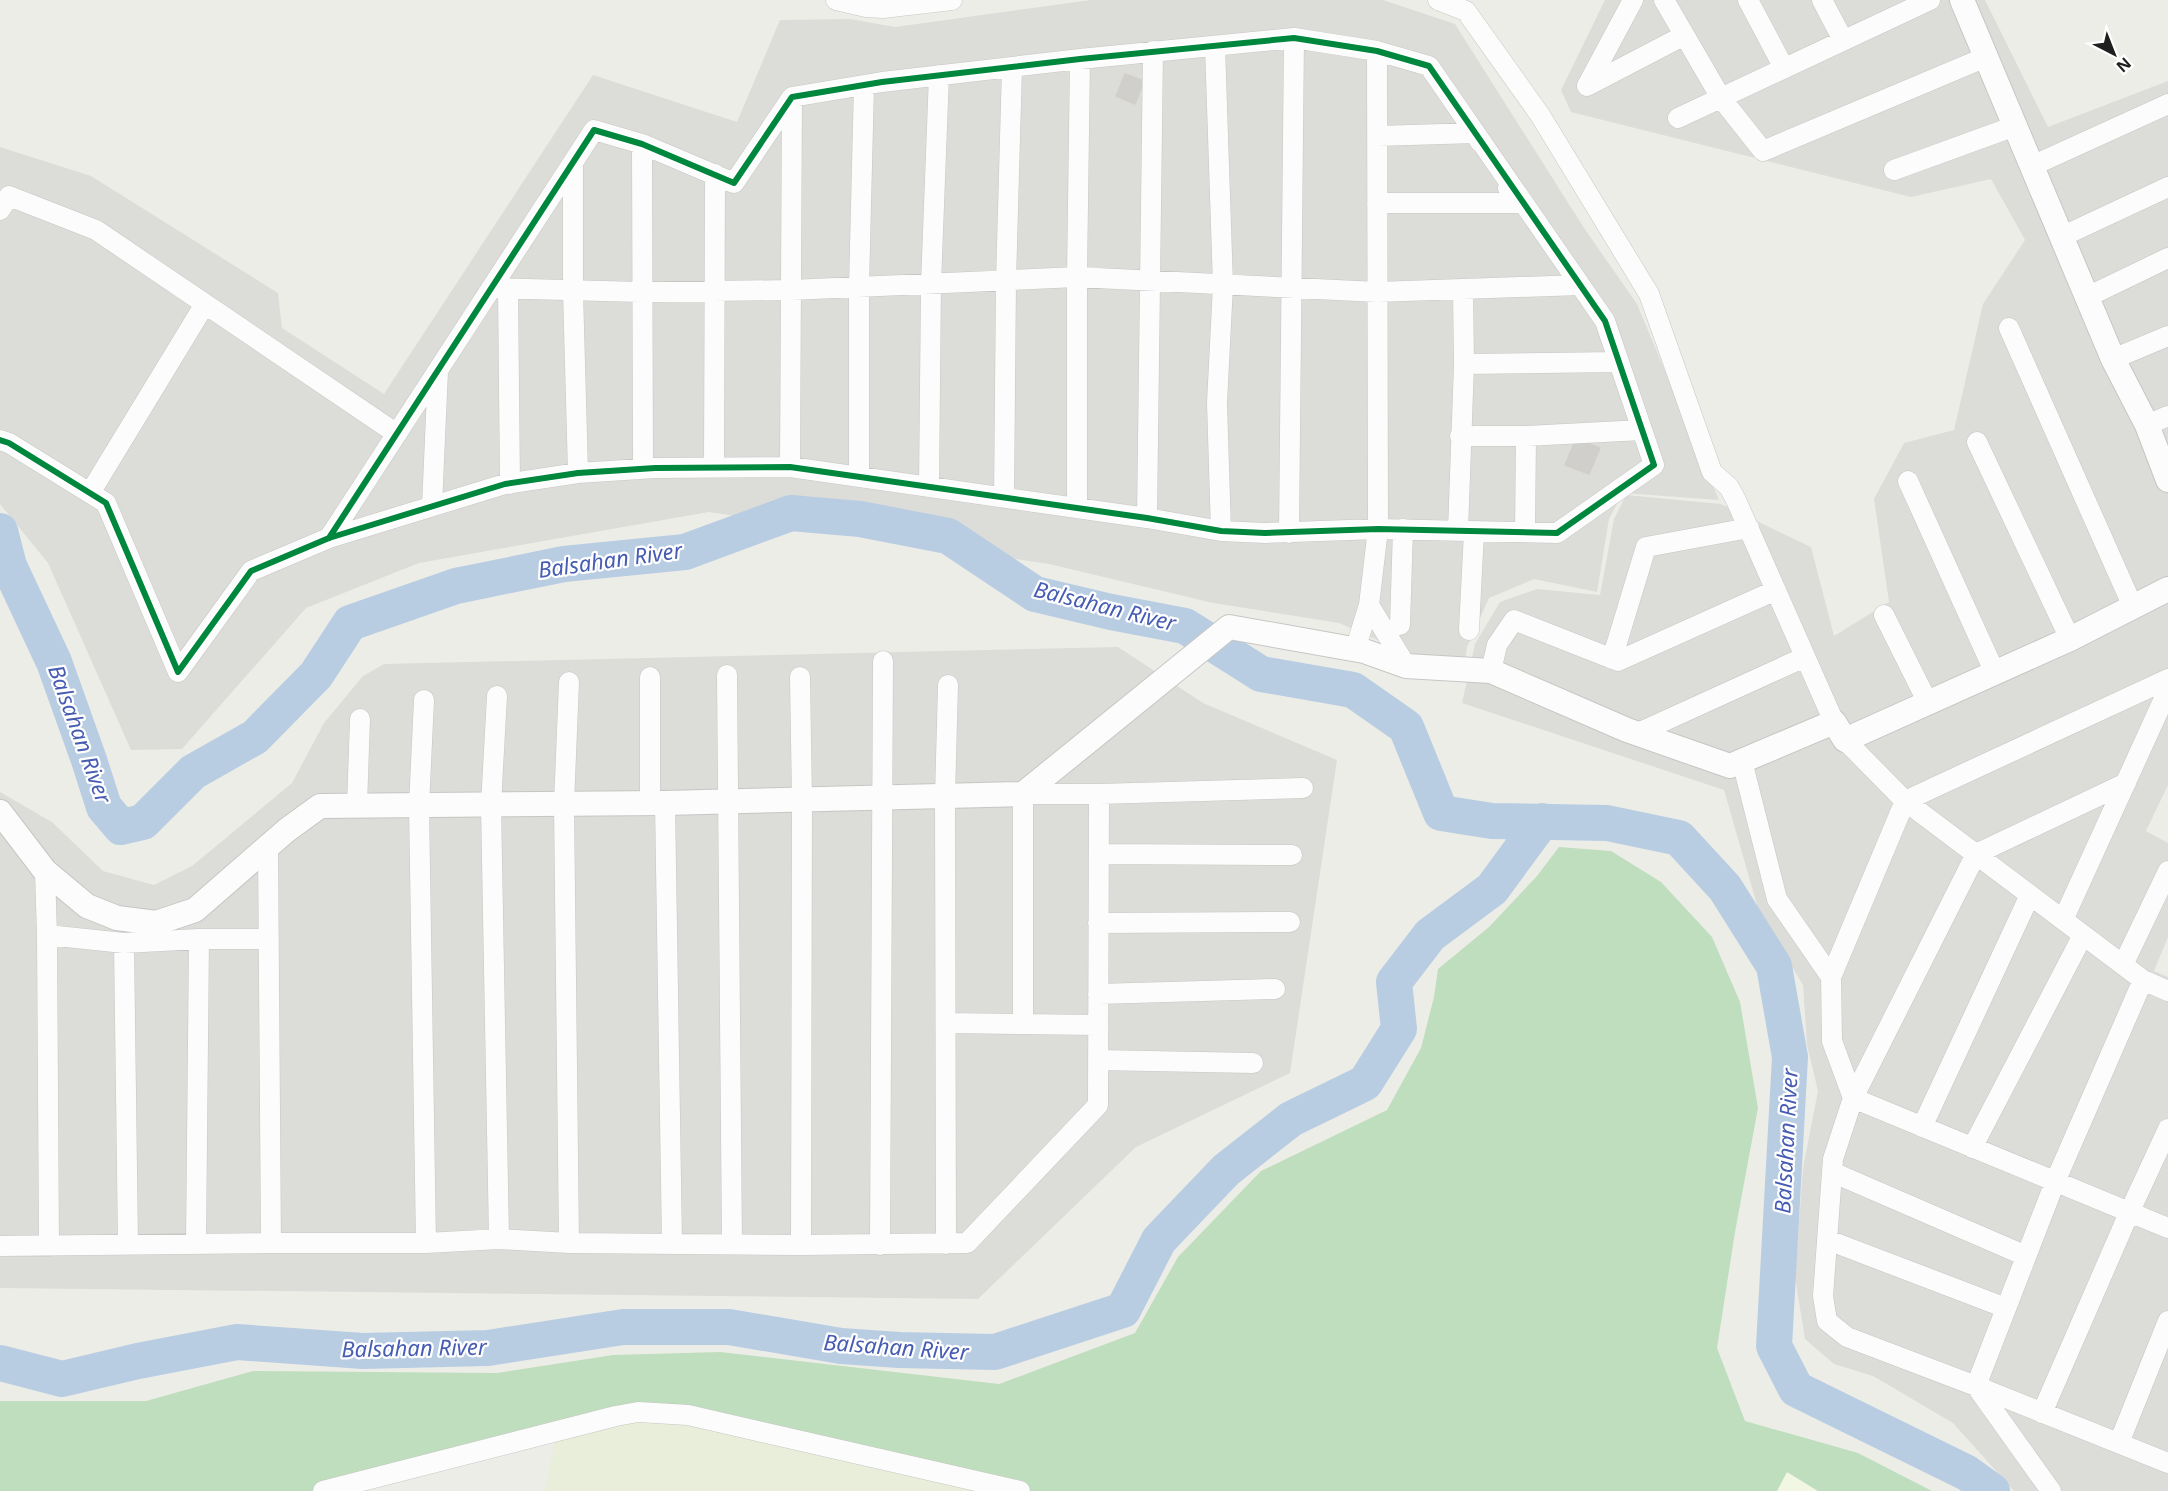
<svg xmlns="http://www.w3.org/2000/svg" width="2168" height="1491" font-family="'Noto Sans',sans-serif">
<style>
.residential{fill:#dcdcd9}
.education{fill:#f1f7e3}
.farmland{fill:#e8eeda}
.forest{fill:#bedebd}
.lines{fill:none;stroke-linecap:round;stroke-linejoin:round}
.river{stroke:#b9cde2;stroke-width:36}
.building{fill:#d0cfcb;stroke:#d0cfc9;stroke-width:1.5}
.minor-casing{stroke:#c6c6c4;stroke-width:21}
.tertiary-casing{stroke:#c6c6c4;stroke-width:26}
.minor{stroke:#fcfcfc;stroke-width:20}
.tertiary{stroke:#fcfcfc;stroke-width:24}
.cycleway-casing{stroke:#fff;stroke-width:10}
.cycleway{stroke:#00873e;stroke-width:6}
.labels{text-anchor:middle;stroke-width:4.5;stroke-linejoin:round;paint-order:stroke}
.water-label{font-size:22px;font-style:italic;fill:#475cb3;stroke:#fff}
</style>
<rect width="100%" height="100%" fill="#edede8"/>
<path class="residential" d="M 1091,0 L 1383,0 L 1455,24 L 1584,228 L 1637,304 L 1719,500 L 1623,493 L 1609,519 L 1597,592 L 1534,579 L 1489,598 L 1467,647 L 1465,663 L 1416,657 L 1339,623 L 1213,603 L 1049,564 L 709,512 L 419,563 L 306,608 L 182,749 L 131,750 L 48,563 L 0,504 L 0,147 L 91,176 L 278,293 L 282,328 L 384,394 L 593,75 L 737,122 L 780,20 L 850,19 L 895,27 Z
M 1605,0 L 1985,0 L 2048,127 L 2168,81 L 2168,785 L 2146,831 L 2168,843 L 2168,937 L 2154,971 L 2168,977 L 2168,1491 L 2014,1491 L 1953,1423 L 1873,1376 L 1834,1364 L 1805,1339 L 1795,1278 L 1803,1168 L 1818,1091 L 1807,1045 L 1803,985 L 1759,912 L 1724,790 L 1462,703 L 1475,644 L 1500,602 L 1537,589 L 1600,595 L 1614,519 L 1626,495 L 1721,504 L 1811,547 L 1834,636 L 1889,602 L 1874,499 L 1904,443 L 1954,430 L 1983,304 L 2025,240 L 1991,179 L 1911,197 L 1571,112 L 1561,90 Z
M 1118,647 L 1203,703 L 1337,760 L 1290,1073 L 1136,1147 L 978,1299 L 0,1288 L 0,792 L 52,822 L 103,871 L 154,885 L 192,866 L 292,783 L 324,723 L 363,676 L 384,664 Z"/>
<path class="education" d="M 1786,1472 L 1818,1491 L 1777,1491 Z"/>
<path class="farmland" d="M 668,1413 L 1008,1491 L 545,1491 L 557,1430 Z"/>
<path class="forest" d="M 1559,847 L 1611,851 L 1661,882 L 1712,937 L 1740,1002 L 1758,1108 L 1735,1232 L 1717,1348 L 1745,1421 L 1858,1453 L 1932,1491 L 1818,1491 L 1787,1472 L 1777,1491 L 1008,1491 L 668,1413 L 331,1491 L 0,1491 L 0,1401 L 146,1401 L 253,1371 L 497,1373 L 613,1355 L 720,1352 L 999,1384 L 1135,1333 L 1178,1257 L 1261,1171 L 1387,1110 L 1421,1048 L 1434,997 L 1438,969 L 1489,927 L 1537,876 Z"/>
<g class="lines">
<path class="river" d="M 0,531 L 9,566 L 54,662 L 89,760 L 104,807 L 121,827 L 143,822 L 193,772 L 255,737 L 316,675 L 350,623 L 456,586 L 564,564 L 685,552 L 791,513 L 860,519 L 948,536 L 1035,594 L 1111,612 L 1185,626 L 1261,674 L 1353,690 L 1406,727 L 1441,813 L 1492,821 L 1607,823 L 1679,838 L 1725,888 L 1774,966 L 1790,1057 L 1774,1346 L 1796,1389 L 1967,1473 L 1992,1491
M 0,1363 L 62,1379 L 138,1361 L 237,1342 L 363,1351 L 488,1348 L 623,1327 L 729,1327 L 841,1346 L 899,1350 L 995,1352 L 1123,1310 L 1159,1240 L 1226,1170 L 1291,1119 L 1365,1083 L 1399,1029 L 1394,982 L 1430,935 L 1492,889 L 1542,821"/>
</g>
<path class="building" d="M 1125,74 L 1144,81 L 1135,104 L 1116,96 Z
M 1576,439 L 1600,448 L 1589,474 L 1565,465 Z"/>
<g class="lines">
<g class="minor-casing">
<path id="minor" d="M 836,0 L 866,7 L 883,8 L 952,0
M 1438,0 L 1466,11 L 1540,115 L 1649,294 L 1712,472 L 1729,487 L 1736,500 L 1834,722
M 1664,0 L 1721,98 L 1763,151 L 1986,57
M 1748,0 L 1784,68
M 1822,0 L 1843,40
M 1215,46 L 1223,285 L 1217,403 L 1221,531
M 1587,86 L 1683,36
M 1587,86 L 1633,0
M 1678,118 L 1930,0
M 1377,136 L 1475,133 L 1480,142
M 642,144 L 643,469
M 573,162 L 573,291 L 578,473
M 2032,166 L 2168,104
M 1894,170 L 2015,126
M 1377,203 L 1516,203 L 1508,188
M 0,210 L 9,196 L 96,230 L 397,434
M 2061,237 L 2168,187
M 491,288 L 641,292 L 791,290 L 1077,277 L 1377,292 L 1580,285
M 508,288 L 510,484
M 2087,297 L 2168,258
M 2009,328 L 2133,607
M 2113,359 L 2168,336
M 1464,364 L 1619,362
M 2147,425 L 2168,416
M 1460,436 L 1526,436 L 1642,430
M 0,440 L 9,443 L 106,503 L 178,672 L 251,571 L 329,538 L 505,484 L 578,473 L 655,468 L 790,467 L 1147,518 L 1221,531 L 1265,533 L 1378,529 L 1557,533 L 1654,465 L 1605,321 L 1429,66 L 1377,51 L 1294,38 L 1080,59 L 882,82 L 792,97 L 734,183 L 642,144 L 594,130 L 329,538
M 1977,442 L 2070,639
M 790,467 L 792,97
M 714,468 L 715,174
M 859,477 L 859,287 L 864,85
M 1908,481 L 1995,673
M 929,487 L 931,284 L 939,75
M 90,493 L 205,304
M 1004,498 L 1006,281 L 1012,67
M 432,506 L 438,371
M 1077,508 L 1077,277 L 1080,59
M 1147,518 L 1153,51
M 1458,531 L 1464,364 L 1463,289
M 1525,532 L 1526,436
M 1289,533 L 1294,38
M 1369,605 L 1406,666
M 1884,615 L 1928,703
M 1400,625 L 1403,529
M 1469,630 L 1474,532
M 1355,650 L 1369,605 L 1378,529 L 1377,51
M 1612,659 L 1646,547 L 1749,528
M 1491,671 L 1497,645 L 1514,620 L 1618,661 L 1776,590
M 727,675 L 732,1244
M 800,677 L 802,800 L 801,1245
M 2168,679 L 1905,801 L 1831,977 L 1832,1041 L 1853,1098 L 1833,1159 L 1823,1296 L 1827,1321 L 1847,1337 L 1976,1386 L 2168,1463
M 497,696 L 491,805 L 499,1239
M 424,700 L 419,806 L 426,1243
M 1638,733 L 1805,657
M 1845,740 L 1905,801 L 2143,980 L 2168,991
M 1742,761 L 1777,899 L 1831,977
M 2126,783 L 1976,854 L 1853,1098 L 2168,1228
M 1099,794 L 1303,788
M 650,802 L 650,677
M 665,803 L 672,1243
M 357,806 L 360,719
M 268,846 L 271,1243
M 1099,854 L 1292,855
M 45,871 L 47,935 L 49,1246
M 2063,920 L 2168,690
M 1098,923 L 1290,922
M 47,935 L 124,943 L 199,939 L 269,939
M 124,943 L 128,1245
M 2123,965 L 2168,871
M 1098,994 L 1275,989
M 946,1023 L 1098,1025
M 1098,1060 L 1253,1063
M 1922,1127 L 2030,895
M 1972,1148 L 2083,935
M 1832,1172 L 2026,1256
M 1828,1240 L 2006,1308
M 569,1243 L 564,804 L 569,682
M 196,1244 L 199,939
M 946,1244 L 945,796 L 948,685
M 880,1245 L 883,661
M 0,1246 L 271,1243 L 426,1243 L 499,1239 L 569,1243 L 801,1245 L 967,1243 L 1098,1105 L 1099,794 L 1023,794 L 1023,1023
M 2042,1413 L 2129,1213 L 2168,1129
M 2119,1443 L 2168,1321
M 323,1491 L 616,1416 L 638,1412 L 688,1415 L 1020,1491
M 2051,1491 L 1976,1386 L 2055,1182 L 2143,980"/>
</g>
<g class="tertiary-casing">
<path id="tertiary" d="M 1962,0 L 2113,359 L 2147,425 L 2168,480
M 0,812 L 45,871 L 87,906 L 117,918 L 156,923 L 195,910 L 287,830 L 320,806 L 665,803 L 1023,794 L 1229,627 L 1364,651 L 1406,666 L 1491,671 L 1627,730 L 1730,766 L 1834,722 L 1845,740 L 2070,639 L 2168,589"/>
</g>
<use href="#minor" class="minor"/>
<use href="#tertiary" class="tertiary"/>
<g class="cycleway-casing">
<path id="cycleway" d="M 0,440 L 9,443 L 106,503 L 178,672 L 251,571 L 329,538 L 505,484 L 578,473 L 655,468 L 790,467 L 1147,518 L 1221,531 L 1265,533 L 1378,529 L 1557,533 L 1654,465 L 1605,321 L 1429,66 L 1377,51 L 1294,38 L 1080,59 L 882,82 L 792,97 L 734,183 L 642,144 L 594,130 L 329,538"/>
</g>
<use href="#cycleway" class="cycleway"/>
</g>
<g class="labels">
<g class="water-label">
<text transform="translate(610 560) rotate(-8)" y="8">Balsahan River</text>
<text transform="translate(1105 606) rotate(14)" y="8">Balsahan River</text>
<text transform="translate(80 734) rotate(70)" y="8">Balsahan River</text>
<text transform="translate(1786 1141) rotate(-87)" y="8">Balsahan River</text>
<text transform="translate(896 1347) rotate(4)" y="8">Balsahan River</text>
<text transform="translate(414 1348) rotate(-1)" y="8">Balsahan River</text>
</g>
</g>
<g transform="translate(2114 54) rotate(138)" stroke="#ffffff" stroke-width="4.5" paint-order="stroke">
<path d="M0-4.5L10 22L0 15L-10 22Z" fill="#1f1f1f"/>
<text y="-9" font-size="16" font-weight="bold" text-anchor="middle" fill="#1f1f1f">N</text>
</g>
</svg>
